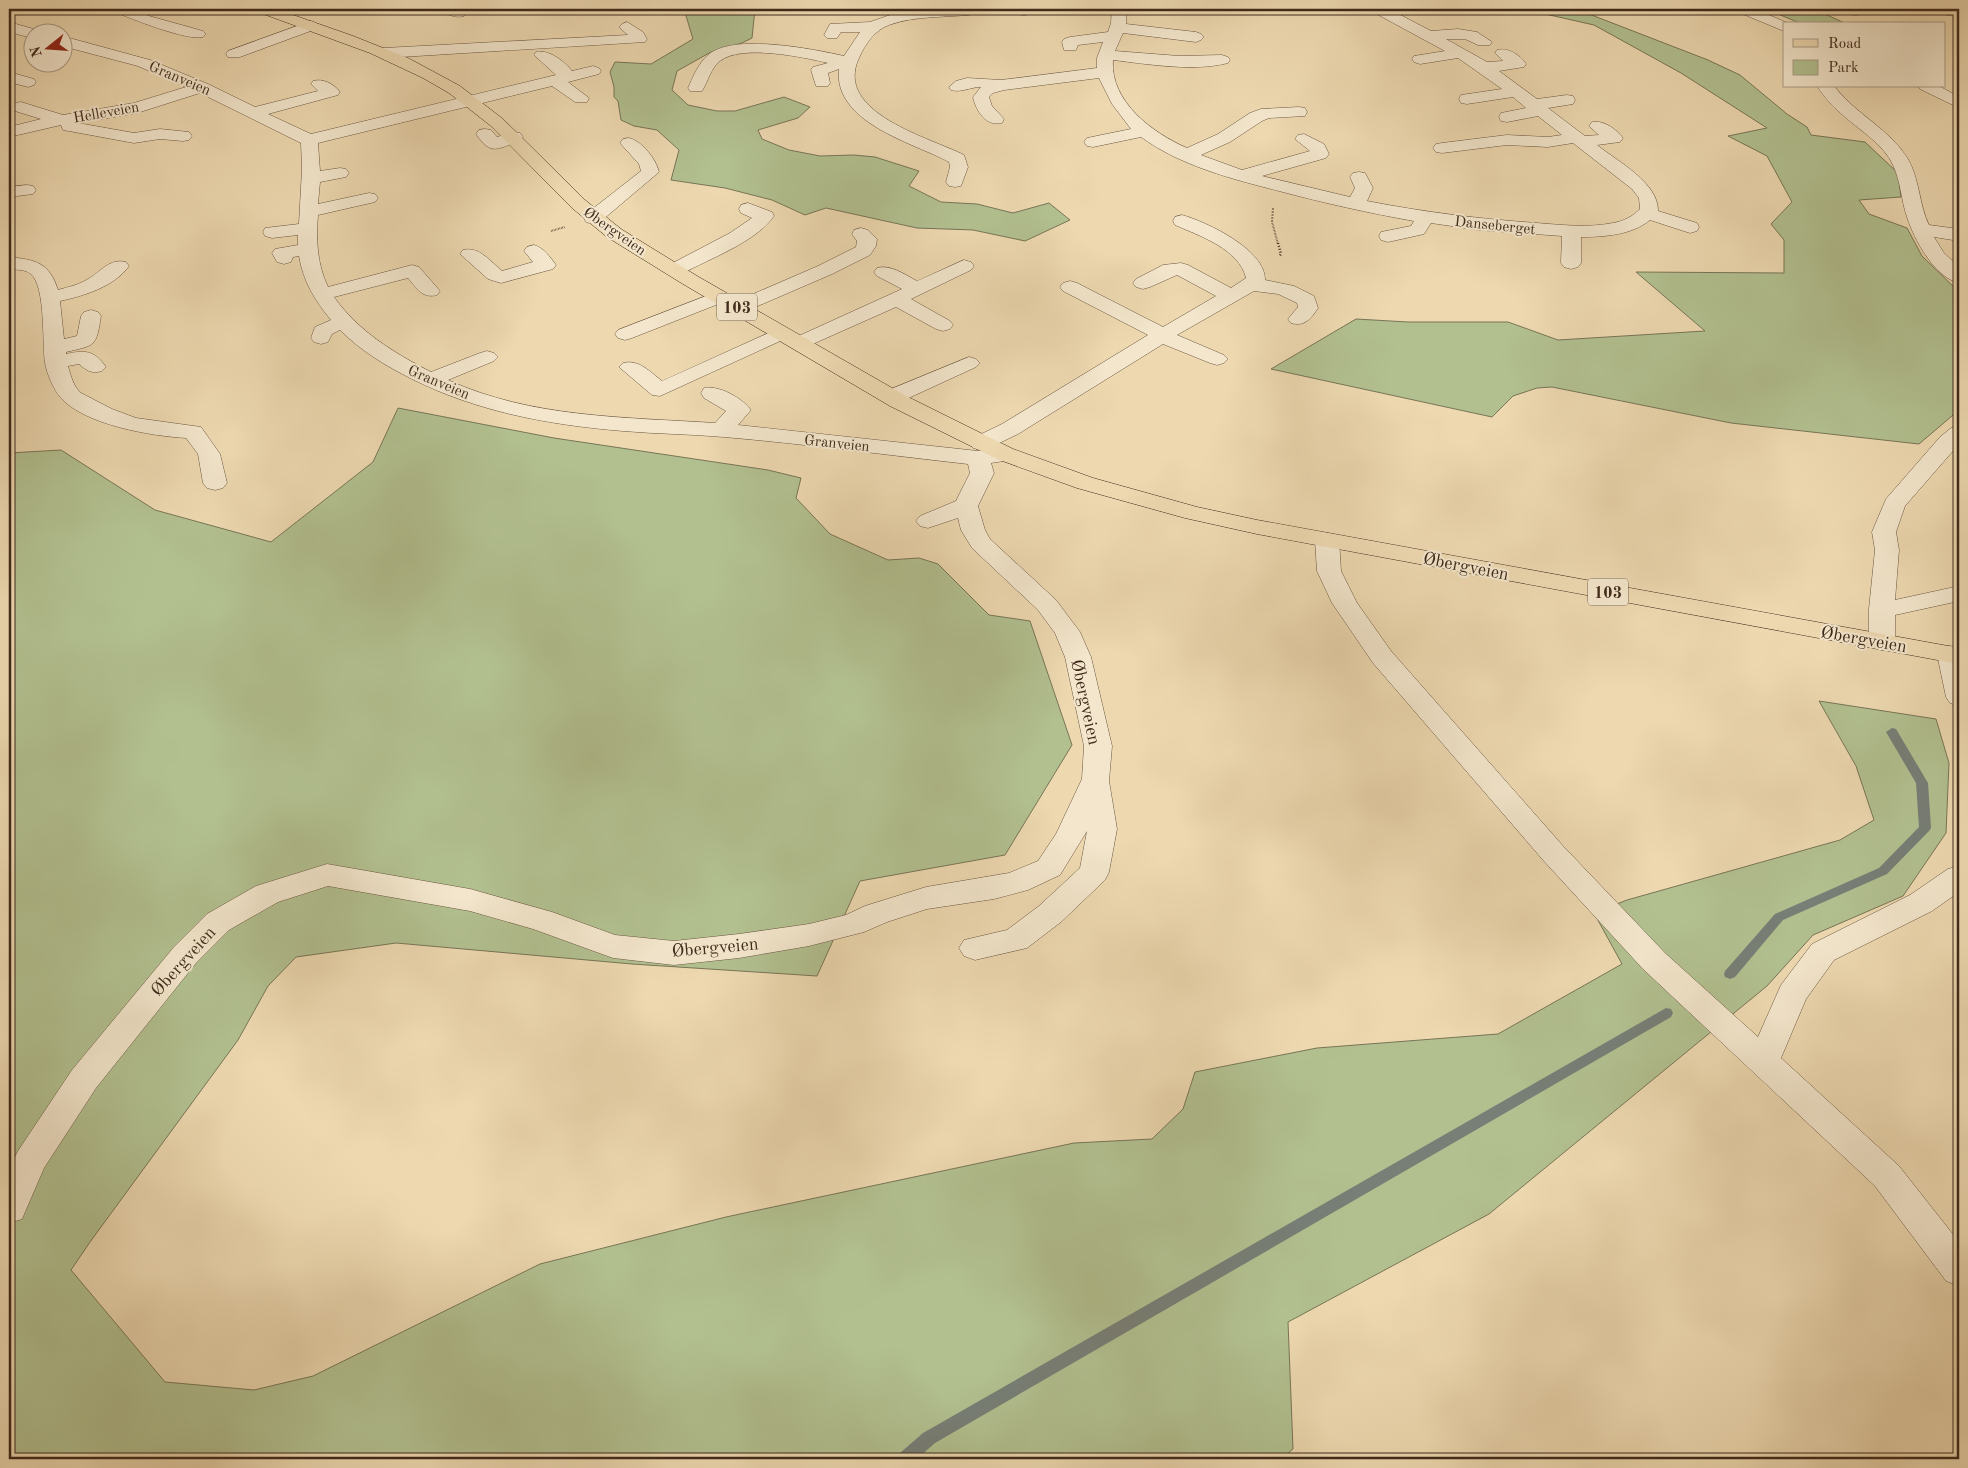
<svg xmlns="http://www.w3.org/2000/svg" width="1968" height="1468" font-family="'Old Standard TT',serif">
<style>
.green{fill:#b2c090;stroke:#787556}
.lines{fill:none;stroke-linecap:round;stroke-linejoin:round}
.stream{fill:#777f77;fill-rule:evenodd}
.minor-casing{stroke:#6a5640;stroke-width:1}
.major-casing{stroke:#3f2a1b;stroke-width:1}
.path-far1{stroke:#3f2a1b;stroke-width:2;stroke-dasharray:0.5 1;stroke-linecap:butt}
.path{stroke:#3f2a1b;stroke-width:2.5;stroke-dasharray:1 2;stroke-linecap:butt}
.minor{fill:#f3e6cc;fill-rule:evenodd}
.major{fill:#edd8b0;fill-rule:evenodd}
.labels{text-anchor:middle;stroke-width:4;stroke-linejoin:round;paint-order:stroke}
.far-street-label{font-size:15px;fill:#3f2a1b;stroke:#f3e6cc}
.shield{fill:#f3e6cc;stroke:#756250;stroke-width:1}
.shield-label{font-size:16px;font-weight:bold;fill:#3f2a1b}
.street-label{font-size:18px;fill:#3f2a1b;stroke:#f3e6cc}
</style>
<rect width="100%" height="100%" fill="#edd8b0"/>
<filter id="stains"><feTurbulence type="fractalNoise" baseFrequency=".004" numOctaves="4"/><feColorMatrix values="0 0 0 0 .2 0 0 0 0 .09 0 0 0 0 .02 0 0 0 .5 -.17"/></filter>
<radialGradient id="worn" r=".72"><stop offset=".6" stop-color="#630" stop-opacity="0"/><stop offset="1" stop-color="#630" stop-opacity=".3"/></radialGradient>
<path class="green" d="M 684,9 L 755,9 L 752,38 L 742,43 L 711,52 L 677,71 L 672,90 L 688,105 L 717,111 L 735,111 L 784,97 L 810,107 L 798,118 L 758,130 L 762,139 L 789,150 L 820,156 L 854,155 L 875,157 L 919,171 L 909,186 L 941,202 L 977,204 L 1013,213 L 1049,203 L 1070,220 L 1025,241 L 973,230 L 917,228 L 826,208 L 805,215 L 772,200 L 725,188 L 671,180 L 679,150 L 657,130 L 634,126 L 621,120 L 618,101 L 614,97 L 614,87 L 610,72 L 615,62 L 651,64 L 693,39 Z
M 1523,9 L 1576,9 L 1708,60 L 1740,75 L 1787,114 L 1807,127 L 1811,135 L 1865,142 L 1898,173 L 1901,197 L 1859,200 L 1869,214 L 1907,228 L 1922,256 L 1959,292 L 1959,410 L 1919,444 L 1731,423 L 1552,387 L 1537,388 L 1513,396 L 1492,417 L 1271,369 L 1356,319 L 1408,322 L 1508,322 L 1558,340 L 1705,331 L 1636,272 L 1784,273 L 1784,240 L 1771,224 L 1792,202 L 1767,156 L 1728,136 L 1767,128 L 1681,73 L 1594,25 Z
M 1766,9 L 1831,9 L 1827,15 L 1847,24 L 1802,24 Z
M 398,408 L 554,438 L 768,470 L 801,478 L 796,498 L 830,534 L 888,560 L 919,558 L 938,564 L 989,615 L 1030,621 L 1072,745 L 1005,855 L 860,881 L 817,976 L 632,964 L 396,943 L 296,957 L 268,986 L 238,1040 L 90,1242 L 71,1270 L 165,1382 L 254,1390 L 313,1376 L 540,1264 L 726,1217 L 1074,1143 L 1152,1139 L 1183,1109 L 1195,1072 L 1317,1048 L 1498,1034 L 1622,964 L 1594,913 L 1627,900 L 1840,840 L 1874,820 L 1856,766 L 1819,701 L 1936,719 L 1949,763 L 1946,833 L 1903,896 L 1813,935 L 1767,986 L 1489,1214 L 1288,1322 L 1293,1449 L 1281,1459 L 9,1459 L 9,453 L 61,450 L 155,510 L 271,542 L 373,462 Z"/>
<g class="lines">
<path class="stream" d="M 1892,728 L 1896,729 L 1928,783 L 1931,828 L 1929,831 L 1887,874 L 1783,920 L 1735,977 L 1730,979 L 1725,977 L 1724,974 L 1725,971 L 1775,914 L 1879,868 L 1919,827 L 1916,783 L 1886,732 Z
M 1666,1008 L 1671,1009 L 1673,1013 L 1671,1017 L 935,1443 L 917,1459 L 898,1459 L 900,1453 L 923,1433 Z"/>
<g class="minor-casing">
<path id="minor" d="M 112,9 L 132,9 L 149,16 L 203,31 L 206,34 L 203,37 C 187,41 132,19 115,12 Z
M 442,9 L 462,9 L 467,13 L 464,16 C 457,18 447,16 442,9 Z
M 934,9 L 984,9 L 981,12 L 976,14 C 948,18 916,15 889,25 C 875,30 865,44 859,58 C 833,113 931,138 964,155 L 968,167 L 961,186 L 955,187 L 949,186 L 946,182 L 950,167 L 949,162 C 914,143 833,123 839,69 L 828,73 L 830,83 L 828,86 L 816,86 L 811,70 L 813,67 L 828,63 C 803,57 741,44 720,61 C 710,69 708,82 702,91 L 690,91 L 688,88 C 693,77 698,64 708,55 C 733,33 813,49 844,56 L 860,32 L 841,32 L 837,38 L 827,38 L 824,35 L 830,24 L 870,22 L 896,13 Z
M 1017,9 L 1037,9 C 1032,15 1024,16 1018,14 L 1015,11 Z
M 1112,9 L 1126,9 L 1126,24 L 1196,32 L 1201,34 L 1204,37 L 1201,40 L 1196,42 L 1123,33 L 1115,51 L 1179,56 L 1222,55 L 1228,57 L 1230,60 L 1228,63 C 1194,72 1147,64 1113,60 C 1110,102 1153,133 1187,148 L 1218,134 L 1250,113 L 1261,109 L 1299,107 L 1305,108 L 1307,112 L 1305,116 L 1269,118 L 1262,121 L 1230,142 L 1201,155 L 1242,170 L 1310,151 L 1295,139 L 1298,135 L 1304,134 L 1324,144 L 1329,154 L 1326,158 L 1262,176 L 1350,197 L 1355,188 L 1350,177 L 1353,173 L 1359,172 L 1365,173 L 1373,188 L 1367,201 C 1423,212 1480,219 1537,223 C 1562,225 1588,228 1613,223 C 1624,221 1632,217 1640,209 L 1639,198 L 1632,189 L 1573,143 L 1548,147 L 1507,145 L 1442,153 L 1436,152 L 1433,148 L 1436,144 L 1442,143 L 1507,135 L 1548,137 L 1562,135 L 1538,116 L 1507,122 L 1501,121 L 1499,117 L 1501,113 L 1526,108 L 1513,97 L 1467,104 L 1461,103 L 1459,99 L 1461,95 L 1502,89 L 1458,58 L 1420,64 L 1414,62 L 1412,59 L 1414,56 L 1445,51 L 1373,12 L 1370,9 L 1389,9 L 1431,31 L 1458,29 L 1477,32 L 1492,42 L 1490,45 L 1478,45 L 1465,39 L 1446,39 L 1487,62 L 1503,61 L 1495,53 L 1497,50 C 1508,47 1520,55 1526,64 L 1524,67 L 1499,71 L 1537,99 L 1567,95 L 1573,96 L 1575,100 L 1573,104 L 1548,108 L 1585,136 L 1599,135 L 1589,126 L 1592,122 C 1604,120 1616,129 1623,138 L 1620,142 L 1597,145 C 1617,161 1659,183 1658,211 L 1697,223 L 1699,227 L 1697,231 L 1690,233 L 1650,220 C 1632,235 1604,237 1581,237 L 1581,263 L 1578,267 L 1571,269 L 1564,267 L 1561,263 L 1562,236 L 1479,230 L 1431,223 L 1424,234 L 1388,242 L 1381,240 L 1379,236 L 1381,232 L 1411,226 L 1414,221 C 1369,213 1324,203 1279,191 C 1232,179 1181,166 1141,137 L 1093,147 L 1087,146 L 1084,142 L 1087,138 L 1131,129 L 1112,104 L 1099,78 L 1004,90 L 993,93 L 989,97 L 992,106 L 1004,119 L 1002,123 C 986,127 976,111 973,97 L 981,87 C 970,87 961,93 951,90 L 949,87 L 956,81 L 967,78 L 1001,80 L 1097,68 L 1097,58 L 1103,42 L 1078,45 L 1076,50 L 1064,50 L 1062,42 L 1064,39 L 1070,37 L 1108,32 L 1111,23 Z
M 1735,9 L 1755,9 L 1790,24 L 1784,24 L 1784,31 L 1779,29 L 1738,12 Z
M 1849,9 L 1869,9 C 1864,15 1856,16 1850,14 L 1847,11 Z
M 1929,9 L 1959,9 L 1959,17 L 1932,12 Z
M 311,21 L 316,23 L 319,26 L 316,29 L 240,57 L 228,57 L 226,54 L 228,51 Z
M 9,22 L 37,30 L 39,32 L 32,32 L 32,38 L 9,32 Z
M 627,22 L 643,32 L 647,39 L 645,42 L 384,58 L 378,56 L 376,53 L 378,50 L 384,48 L 628,35 L 619,27 L 622,24 Z
M 62,36 L 150,60 L 208,84 L 255,107 L 318,91 L 311,84 L 313,81 C 323,78 334,84 340,92 L 338,95 L 268,114 L 311,134 L 556,75 L 534,55 L 536,52 C 549,49 565,62 572,71 L 593,66 L 599,68 L 601,71 L 599,74 L 568,82 L 589,98 L 587,102 L 575,102 L 552,86 L 318,143 L 320,171 L 340,168 L 346,169 L 349,173 L 346,177 L 320,182 L 318,204 L 369,193 L 375,194 L 378,198 L 375,202 L 318,215 C 316,240 317,264 328,287 L 412,265 L 419,267 L 440,291 L 437,295 C 422,299 417,288 408,278 L 334,297 C 358,331 394,353 431,372 L 480,353 L 487,351 L 494,353 L 498,357 L 494,361 L 448,380 C 531,418 625,417 715,423 L 726,411 L 704,398 L 701,393 L 704,388 C 719,385 742,398 751,410 L 738,425 L 978,451 L 996,449 L 1004,451 L 1007,456 L 1004,461 L 991,463 L 994,473 L 978,506 L 985,530 L 990,539 L 1056,600 L 1080,632 L 1091,657 L 1112,746 L 1109,781 L 1117,829 L 1109,872 L 1105,880 L 1061,922 L 1027,948 L 975,960 L 964,956 L 959,948 L 964,940 L 1007,930 L 1039,906 L 1080,868 L 1087,831 L 1060,875 L 1028,890 L 994,899 L 927,909 L 887,922 L 864,932 L 809,946 L 739,958 L 674,965 L 613,958 L 533,929 L 470,911 L 328,886 L 278,902 L 229,930 L 196,963 L 96,1088 L 44,1168 L 22,1219 L 9,1223 L 9,1169 L 18,1151 L 72,1070 L 174,947 L 207,914 L 256,886 L 327,864 L 470,889 L 552,912 L 615,935 L 674,941 L 739,934 L 809,924 L 846,915 L 865,906 L 926,887 L 1009,873 L 1038,861 L 1056,834 L 1082,779 L 1084,746 L 1065,657 L 1055,633 L 1038,610 L 972,548 L 961,530 L 958,518 L 928,528 L 920,526 L 916,521 L 920,516 L 956,501 L 970,473 L 968,464 C 887,455 806,444 724,437 C 691,434 657,434 623,431 C 550,425 478,412 412,379 C 386,366 361,351 340,330 L 332,334 L 328,342 L 321,344 L 314,342 L 311,338 L 315,327 L 331,320 C 315,301 303,281 299,256 L 293,257 L 291,262 L 284,264 L 277,262 L 272,253 L 275,249 L 298,245 L 298,235 L 272,238 L 265,236 L 263,232 L 265,228 L 299,224 L 302,169 L 301,143 L 200,93 L 137,113 L 78,123 L 134,133 L 160,129 L 189,132 L 192,136 L 189,140 L 183,141 L 160,139 L 134,143 L 69,131 L 63,130 L 61,125 L 9,137 L 9,127 L 41,119 L 15,111 L 13,107 L 15,103 L 21,102 L 63,115 L 134,103 L 186,87 L 138,66 L 62,46 Z
M 9,72 L 34,79 L 36,82 L 34,85 L 28,87 L 9,82 Z
M 1817,86 L 1834,86 C 1855,114 1890,129 1908,159 C 1920,180 1919,205 1929,225 L 1959,229 L 1959,241 L 1934,237 L 1944,253 L 1959,267 L 1959,283 C 1934,277 1914,239 1907,217 C 1901,200 1901,182 1893,165 C 1884,145 1861,131 1845,117 C 1834,108 1825,98 1817,86 Z
M 1918,86 L 1939,86 L 1959,97 L 1959,108 L 1920,89 Z
M 485,129 L 491,130 L 497,137 L 514,132 L 520,133 L 523,137 L 520,141 C 497,148 492,157 476,134 L 479,130 Z
M 629,138 C 642,141 656,159 659,172 L 600,222 L 593,224 L 586,222 L 584,218 L 586,214 L 641,171 L 639,164 L 620,143 L 623,139 Z
M 27,185 L 33,186 L 36,190 L 33,194 L 9,197 L 9,187 Z
M 748,203 L 772,212 L 774,216 C 756,242 709,259 681,274 L 674,276 L 667,274 L 664,270 L 667,266 L 730,233 L 752,218 L 741,213 L 739,209 L 741,205 Z
M 1182,215 C 1207,222 1266,250 1265,280 L 1294,286 L 1314,296 L 1318,308 C 1311,319 1304,327 1291,323 L 1288,319 L 1298,307 L 1297,303 L 1278,294 L 1254,291 L 1177,335 L 1224,355 L 1228,359 L 1224,363 L 1217,365 L 1210,363 L 1163,344 L 1018,434 L 989,448 L 981,450 L 973,448 L 970,443 L 973,438 L 1002,424 L 1148,335 L 1063,291 L 1060,287 L 1063,283 L 1070,281 L 1077,283 L 1163,327 L 1216,296 L 1177,275 L 1150,287 L 1143,289 L 1136,287 L 1133,283 L 1136,279 L 1163,265 L 1181,263 L 1188,265 L 1231,288 L 1246,278 C 1239,249 1200,236 1175,225 L 1173,221 L 1175,217 Z
M 861,228 L 868,230 L 877,239 L 876,246 L 870,255 L 832,274 L 744,312 L 737,314 L 730,312 L 727,308 L 730,304 L 818,266 L 856,247 L 857,241 L 852,234 L 854,230 Z
M 534,245 C 544,248 550,257 556,265 L 553,269 L 501,283 L 488,279 L 460,254 L 463,250 C 479,246 490,261 502,271 L 533,262 L 524,251 L 527,247 Z
M 9,257 C 36,260 49,262 58,290 C 68,287 79,285 88,279 C 101,272 109,258 126,262 L 129,266 C 114,287 83,296 60,301 L 64,339 L 77,336 L 81,316 L 84,312 L 91,310 L 98,312 L 101,316 C 96,347 96,345 66,352 L 66,354 C 85,350 94,350 106,367 L 102,371 C 92,374 87,371 79,364 L 68,366 C 71,376 73,386 81,393 L 112,409 L 136,418 L 201,427 L 220,454 L 227,483 L 223,488 L 215,490 L 207,488 L 203,483 L 198,454 L 186,438 C 152,436 84,425 60,397 C 53,388 47,374 45,363 C 42,344 46,287 31,274 C 25,269 16,270 9,269 Z
M 964,260 L 971,262 L 974,266 L 971,270 L 911,299 L 950,321 L 953,325 L 950,329 L 943,331 L 936,329 L 896,307 L 806,347 L 799,349 L 792,347 L 789,343 L 792,339 L 902,289 L 877,276 L 874,272 L 877,268 C 891,264 905,275 917,281 Z
M 719,291 L 726,293 L 729,297 L 726,301 L 632,338 L 625,340 L 618,338 L 615,334 L 618,330 Z
M 782,327 L 789,329 L 792,333 L 789,337 L 660,396 L 652,395 L 619,367 L 623,363 C 639,359 650,372 662,381 Z
M 969,357 L 976,359 L 980,363 L 976,367 L 900,402 L 892,404 L 884,402 L 881,397 L 884,392 Z
M 1959,426 L 1959,444 L 1905,506 L 1896,532 L 1899,550 L 1895,600 L 1959,586 L 1959,601 L 1895,615 L 1895,642 L 1891,648 L 1882,650 L 1873,648 L 1869,642 L 1869,609 L 1875,550 L 1872,532 L 1886,499 L 1940,437 L 1951,428 Z
M 1327,533 L 1336,535 L 1339,540 L 1341,571 L 1357,603 L 1391,651 L 1563,846 L 1665,953 L 1758,1037 L 1781,985 L 1812,944 L 1910,895 L 1948,869 L 1959,866 L 1959,892 L 1932,911 L 1834,960 L 1806,999 L 1781,1058 L 1899,1166 L 1959,1242 L 1959,1286 L 1946,1281 L 1875,1186 L 1643,969 L 1543,860 L 1373,663 L 1332,603 L 1317,571 L 1315,540 L 1318,535 Z
M 1950,646 L 1959,648 L 1959,706 L 1950,703 L 1946,697 L 1937,654 L 1941,648 Z"/>
</g>
<g class="major-casing">
<path id="major" d="M 255,9 L 276,9 L 353,36 L 408,58 L 460,86 L 503,119 L 585,200 L 621,229 L 697,276 L 906,396 L 1013,449 L 1093,478 L 1197,507 L 1257,520 L 1959,648 L 1959,664 L 1257,534 L 1185,518 L 1077,488 L 997,459 L 890,406 L 683,284 L 607,237 L 572,208 L 491,126 L 449,93 L 423,78 L 370,53 L 258,12 Z"/>
</g>
<path class="path-far1" d="M 1273,208 L 1272,222 L 1278,244
M 551,231 L 565,227"/>
<path class="path" d="M 1278,243 L 1281,254 L 1279,257"/>
<use href="#minor" class="minor"/>
<use href="#major" class="major"/>
</g>
<g class="labels">
<g class="far-street-label">
<text transform="translate(180 78) rotate(23)" y="5">Granveien</text>
<text transform="translate(106 112) rotate(-10)" y="5">Helleveien</text>
<text transform="translate(1495 225) rotate(6)" y="5">Danseberget</text>
<text transform="translate(615 231) rotate(35)" y="5">Øbergveien</text>
<text transform="translate(439 382) rotate(23)" y="5">Granveien</text>
<text transform="translate(837 443) rotate(6)" y="5">Granveien</text>
</g>
<g class="shield">
<rect x="717" y="293.5" width="40" height="27" rx="4"/>
<rect x="1588" y="578.5" width="40" height="27" rx="4"/>
</g>
<g class="shield-label">
<text x="737" y="313">103</text>
<text x="1608" y="598">103</text>
</g>
<g class="street-label">
<text transform="translate(1466 566) rotate(11)" y="6">Øbergveien</text>
<text transform="translate(1864 639) rotate(10)" y="6">Øbergveien</text>
<text transform="translate(1086 702) rotate(78)" y="6">Øbergveien</text>
<text transform="translate(715 947) rotate(-5)" y="6">Øbergveien</text>
<text transform="translate(183 961) rotate(-48)" y="6">Øbergveien</text>
</g>
</g>
<rect width="1968" height="1468" fill="none" stroke="#edd8b0" stroke-width="30"/>
<rect x="10" y="10" width="1948" height="1448" fill="none" stroke="#3f2a1b" stroke-width="2.5"/>
<rect x="15" y="15" width="1938" height="1438" fill="none" stroke="#3f2a1b"/>
<rect x="1783" y="22" width="162" height="65" fill="#f3e6cc" stroke="#ab9b85"/>
<rect x="1793" y="39" width="25" height="8" fill="#edd8b0" stroke="#ab9b85"/>
<text x="1828" y="48" font-size="15" fill="#3f2a1b">Road</text>
<rect x="1793" y="60" width="25" height="15" fill="#b2c090" stroke="#ab9b85"/>
<text x="1828" y="72" font-size="15" fill="#3f2a1b">Park</text>
<g transform="translate(48 48) rotate(253)"><circle r="24" fill="#f3e6cc" stroke="#ab9b85"/>
<path d="M0-4L9 19L0 12L-9 19Z" fill="#8f2418"/>
<text y="-8" font-size="14" font-weight="bold" text-anchor="middle" fill="#3f2a1b">N</text>
</g>
<rect width="100%" height="100%" filter="url(#stains)"/>
<rect width="100%" height="100%" fill="url(#worn)"/>
</svg>
